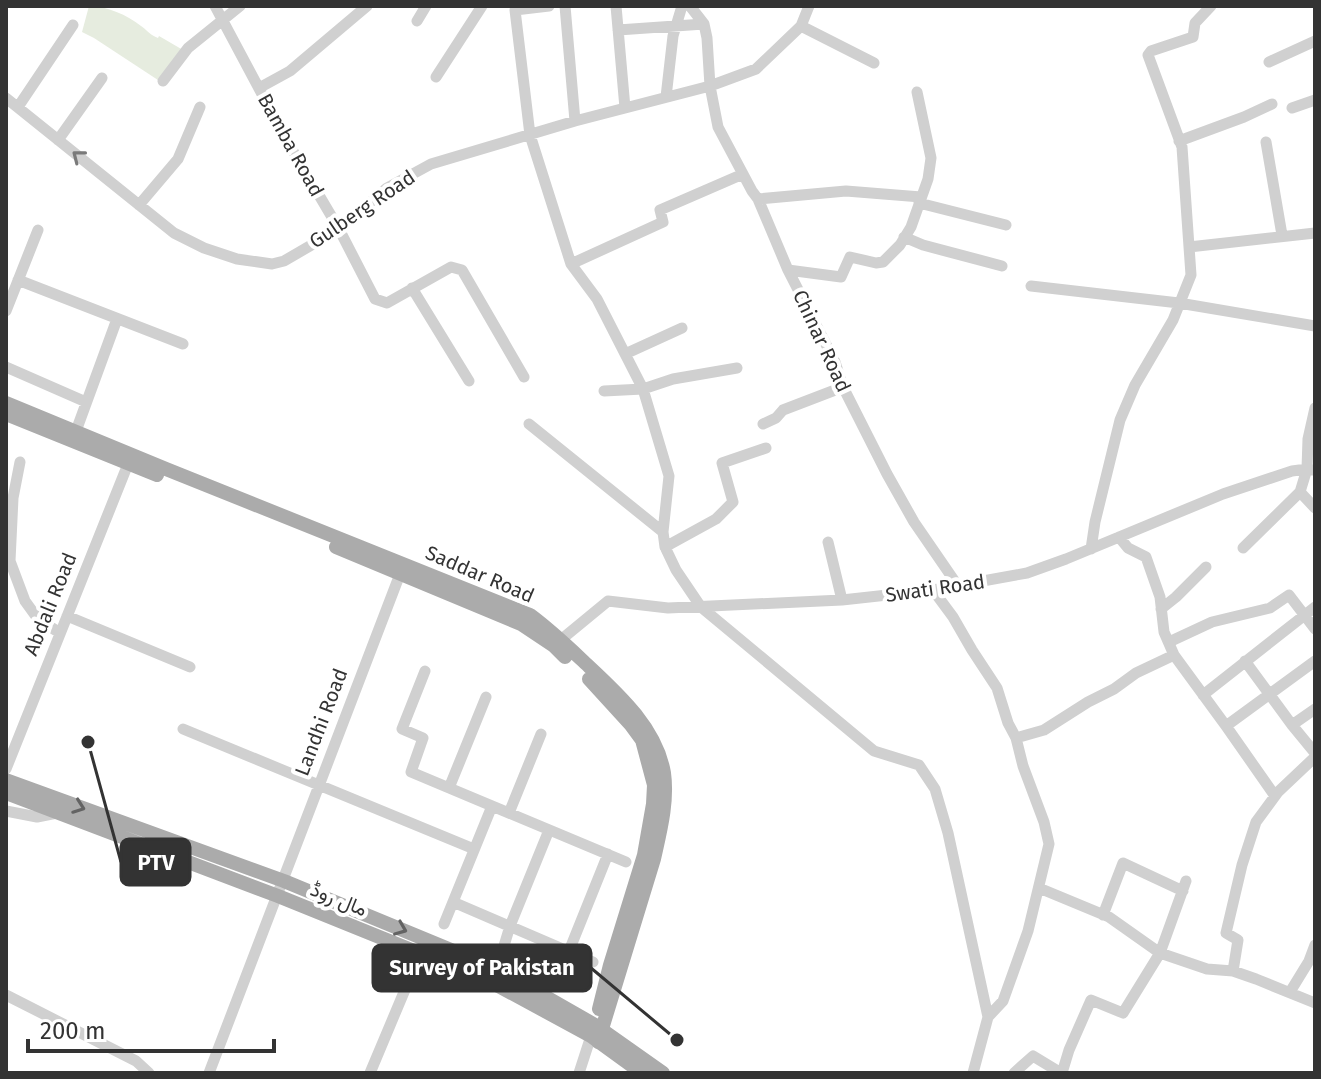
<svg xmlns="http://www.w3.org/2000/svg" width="1321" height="1079" font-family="'Fira Sans',Vazirmatn,sans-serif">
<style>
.green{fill:#e6ecdf}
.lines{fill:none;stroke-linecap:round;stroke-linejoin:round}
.minor{stroke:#d0d0d0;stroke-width:11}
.major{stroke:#ababab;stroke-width:14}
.oneway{stroke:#7a7a7a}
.oneway2{stroke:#636363}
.labels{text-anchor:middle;stroke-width:8;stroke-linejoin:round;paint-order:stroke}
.street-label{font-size:20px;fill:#333;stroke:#fff}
.leader{fill:none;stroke:#333;stroke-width:3}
.callout-dot{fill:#333;stroke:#fff;stroke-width:3}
.callout{fill:#333;stroke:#333;stroke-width:3}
.callout-label{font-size:22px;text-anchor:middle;font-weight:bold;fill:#fff}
</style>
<rect width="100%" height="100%" fill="#fff"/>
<path class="green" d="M 89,6 C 107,6 127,15 141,26 C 148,31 150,35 158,38 L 159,36 L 183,50 L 161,82 L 94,38 L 82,32 Z"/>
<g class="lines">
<path class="minor" d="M 215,6 L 287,141 L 339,229 L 375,299 L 387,303 L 451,267 L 462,270 L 524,377
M 549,6 L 515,10 L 530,135 L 571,264 L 597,299 L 643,389 L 669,476 L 663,532 L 665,547 L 676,570 L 701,607 L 874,751 L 919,765 L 935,789 L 948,833 L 988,1017 L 973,1073
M 565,6 L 575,121
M 616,6 L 625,108
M 690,6 L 704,24 L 707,38 L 710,86 L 718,127 L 752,191 L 758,199 L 788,270 L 835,362 L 843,387 L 887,474 L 914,522 L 958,586
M 417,21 L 426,6
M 801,26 L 874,63
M 618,30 L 704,24
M 1269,62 L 1315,41
M 436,77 L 482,6
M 163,81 L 188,48 L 240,6
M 259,88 L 290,71 L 367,6
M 666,97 L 673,36 L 682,6
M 6,98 L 174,233 L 204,248 L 237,259 L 272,264 L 284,261 L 339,229 L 387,188 L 431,164 L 575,121 L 710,86 L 756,69 L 801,26 L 809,6
M 18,107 L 73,25
M 1292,108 L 1315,100
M 58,140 L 102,78
M 1179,141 L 1244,117 L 1272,104
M 1266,142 L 1282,235
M 758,199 L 846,191 L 921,197
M 919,203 L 1006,225
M 139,205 L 178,159 L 200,107
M 904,237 L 923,245 L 1002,266
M 1189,247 L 1315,233
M 571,264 L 663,222 L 660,210 L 743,174
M 788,270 L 841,277 L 850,257 L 876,263 L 883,262 L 900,245 L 911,227 L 928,179 L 931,158 L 917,92
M 18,280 L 183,344
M 1031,286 L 1179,303 L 1315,326
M 412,288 L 469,381
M 6,311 L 38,230
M 625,354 L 682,328
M 6,367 L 86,402
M 604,391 L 643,389 L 673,379 L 737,368
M 529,424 L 663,532
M 763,424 L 776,418 L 783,410 L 843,387
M 76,431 L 117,319
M 20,462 L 13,498 L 10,561 L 25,601 L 38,619 L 60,633
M 1300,492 L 1315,508
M 1119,537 L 1128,548 L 1146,557 L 1160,597 L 1164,632 L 1174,655 L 1226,726 L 1275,796
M 828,542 L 842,600
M 665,547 L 716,519 L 733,502 L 722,463 L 766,448
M 1243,548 L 1300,492 L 1307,469 L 1308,439 L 1315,408
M 1091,549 L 1095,522 L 1120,420 L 1135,385 L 1173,320 L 1191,275 L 1182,147 L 1148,55 L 1151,51 L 1193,37 L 1195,23 L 1211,6
M 933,590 L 953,617 L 972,650 L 997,688 L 1008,723 L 1016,738 L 1023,766 L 1044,822 L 1049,844 L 1028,931 L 1003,1001 L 988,1017
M 1161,609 L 1176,597 L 1206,567
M 67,616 L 190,667
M 1169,642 L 1212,622 L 1270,608 L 1289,595 L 1315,629
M 557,643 L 608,601 L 668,608 L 842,600 L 933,590 L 1027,573 L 1066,559 L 1223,494 L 1292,471 L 1307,469 L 1315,470
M 1245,661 L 1292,725 L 1315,753
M 425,671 L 402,729 L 423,738 L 411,772 L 626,862
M 1203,695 L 1315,607
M 1292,725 L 1315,709
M 1226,726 L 1315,661
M 183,729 L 474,849
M 1016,738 L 1044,730 L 1088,702 L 1114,689 L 1136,673 L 1174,655
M 6,769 L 128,464
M 449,788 L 486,697
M 6,811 L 37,817 L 57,813
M 509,813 L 541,734
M 1039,888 L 1109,917 L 1160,953 L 1207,969 L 1233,971 L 1256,979 L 1315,1003
M 453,902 L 593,962
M 1103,915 L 1123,863 L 1183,891
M 444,924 L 492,806
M 569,951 L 608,854
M 497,969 L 510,926 L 549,830
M 1233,971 L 1238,940 L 1226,933 L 1242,865 L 1256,822 L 1278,792 L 1315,757
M 1290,992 L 1309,961 L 1315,945
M 6,995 L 136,1061 L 149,1073
M 209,1073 C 274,907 335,740 400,574
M 370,1073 L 420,954
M 579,1073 L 591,1036
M 1014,1073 L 1033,1056 L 1061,1073
M 1062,1073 L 1069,1050 L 1091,1000 L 1123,1013 L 1160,953 L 1186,881"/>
<path class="major" d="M 6,403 L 166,469 L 530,615 C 549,629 565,644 582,660 C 615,691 656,726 664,773 C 668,802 660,832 654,859 L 598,1042
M 6,414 L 157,475
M 336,547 L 521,624 L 554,646 L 565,657
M 589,679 L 631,725 L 642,740 L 654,785 L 653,804 L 644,855 L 610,965 L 599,1009
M 6,780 L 284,881 L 497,969 L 595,1025 L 663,1073
M 6,793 L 278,896 L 493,983 L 591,1036 L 642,1073"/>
</g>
<defs><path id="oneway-chevron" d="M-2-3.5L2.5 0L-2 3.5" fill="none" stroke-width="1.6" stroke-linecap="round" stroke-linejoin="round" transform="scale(2)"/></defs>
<use class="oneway" href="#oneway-chevron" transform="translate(78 156) rotate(-142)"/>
<g class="oneway2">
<use href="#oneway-chevron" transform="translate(79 807) rotate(20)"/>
<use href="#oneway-chevron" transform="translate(401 929) rotate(22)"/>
</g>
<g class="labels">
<g class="street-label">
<text transform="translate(291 145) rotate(61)" y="7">Bamba Road</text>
<text transform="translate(362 209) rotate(-34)" y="7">Gulberg Road</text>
<text transform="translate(822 341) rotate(65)" y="7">Chinar Road</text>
<text transform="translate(480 574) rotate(23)" y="7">Saddar Road</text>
<text transform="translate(935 588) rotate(-8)" y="7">Swati Road</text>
<text transform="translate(50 604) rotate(-68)" y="7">Abdali Road</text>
<text transform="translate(321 722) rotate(-69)" y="7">Landhi Road</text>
<text transform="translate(339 899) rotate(22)" y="7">مال روڈ</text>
</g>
</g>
<path class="leader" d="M88 742L121 862M677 1040L591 968"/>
<g class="callout-dot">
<circle cx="88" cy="742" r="8"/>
<circle cx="677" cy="1040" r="8"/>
</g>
<g class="callout">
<rect x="121" y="839" width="69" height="46" rx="8"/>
<rect x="373" y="945" width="218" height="46" rx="8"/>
</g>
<g class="callout-label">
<text x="156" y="870">PTV</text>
<text x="482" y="975">Survey of Pakistan</text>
</g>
<rect width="1321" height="1079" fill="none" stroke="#333333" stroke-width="16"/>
<path d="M28 1039v12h246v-12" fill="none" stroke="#333333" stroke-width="4"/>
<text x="40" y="1039" font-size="24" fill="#333333" stroke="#ffffff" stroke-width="6" paint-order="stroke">200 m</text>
</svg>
